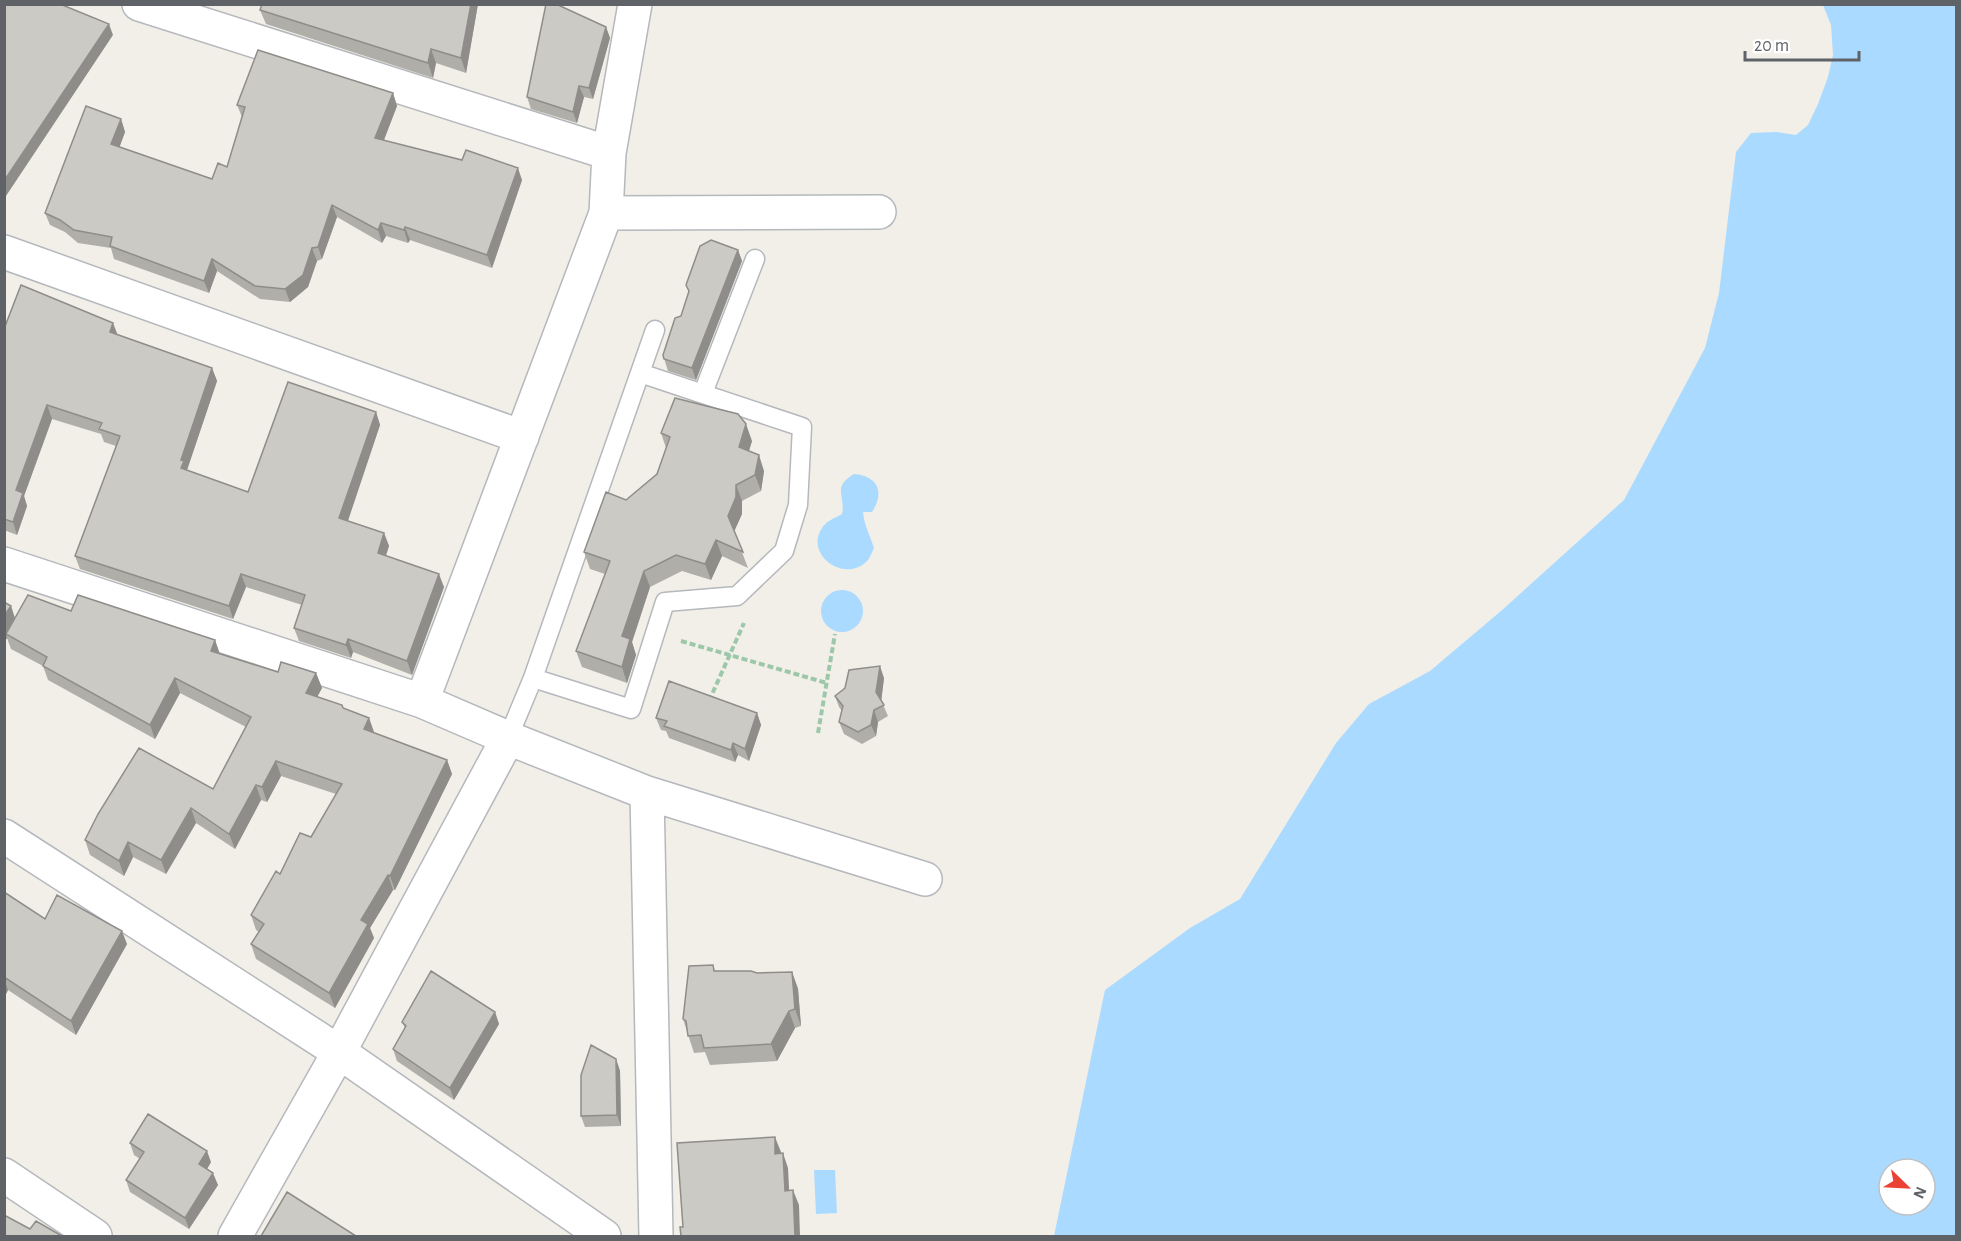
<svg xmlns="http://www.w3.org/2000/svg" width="1961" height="1241" font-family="'Alegreya Sans',sans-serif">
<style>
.water{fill:#aadaff;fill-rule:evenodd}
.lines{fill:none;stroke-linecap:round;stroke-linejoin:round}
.service-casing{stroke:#b5b8bc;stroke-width:21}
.minor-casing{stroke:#b5b8bc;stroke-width:36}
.path{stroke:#9cc7a9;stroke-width:4;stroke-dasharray:6 3;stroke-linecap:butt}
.service{stroke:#fff;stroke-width:18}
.minor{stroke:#fff;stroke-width:33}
.wall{fill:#afaea9}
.shaded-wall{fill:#8f8d8a}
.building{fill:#cccac5;stroke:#8f8d8a;stroke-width:1.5}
</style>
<rect width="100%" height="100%" fill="#f1efe8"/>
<path class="water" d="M 1823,5 L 1956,5 L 1956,1236 L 1054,1236 L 1105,990 L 1190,928 L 1240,899 L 1336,743 L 1369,704 L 1430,671 L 1501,611 L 1624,500 L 1705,348 L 1719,293 L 1736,152 L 1751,133 L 1777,132 L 1796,135 L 1808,125 L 1818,104 L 1828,77 L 1833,55 L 1831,25 ZM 1889,1169 L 1925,1169 L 1925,1205 L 1889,1205 Z
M 854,474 C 878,476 885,492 872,512 L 863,512 C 864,525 870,535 874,548 C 872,552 870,558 867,561 C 845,584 804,555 822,528 C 826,521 835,518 842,514 C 846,495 831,488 854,474 Z
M821 611a21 21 0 1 1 42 0a21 21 0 1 1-42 0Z
M 814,1170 L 835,1170 L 837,1213 L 816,1214 Z"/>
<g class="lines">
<g class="service-casing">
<path id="service" d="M 640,373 L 802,427 L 798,505 L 784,551 L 737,596 L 665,602 L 631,709 L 533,678 L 655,330
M 703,393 L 755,259
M 508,738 L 533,678"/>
</g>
<g class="minor-casing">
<path id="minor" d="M 139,4 L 609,153
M 606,213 L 879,212
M 4,252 L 522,437
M 4,564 L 422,701 L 508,738 L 647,793 L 925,879
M 422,701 L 606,213 L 609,153 L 635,4
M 647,793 L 656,1236
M 4,836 L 339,1052 L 604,1236
M 4,1175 L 95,1236
M 235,1236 L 339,1052 L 508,738"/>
</g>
<path class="path" d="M 681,641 L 827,683
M 709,701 L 744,623
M 818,733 L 835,634"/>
<use href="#service" class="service"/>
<use href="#minor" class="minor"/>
</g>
<path class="wall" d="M 478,4 L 466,73 L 436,63 L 433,78 L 266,24 L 260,10 Z
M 606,27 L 610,38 L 593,99 L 584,97 L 577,123 L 531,109 L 527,97 Z
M 393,93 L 397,106 L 384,140 L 522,180 L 492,268 L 410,240 L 408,243 L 386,236 L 382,243 L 337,217 L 322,259 L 317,261 L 308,287 L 290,302 L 260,299 L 217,271 L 209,293 L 114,259 L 111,248 L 78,243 L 65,232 L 50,225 L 45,213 L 121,119 L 125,132 L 119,147 L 212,179 L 227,167 L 242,117 L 237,105 Z
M 738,250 L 742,261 L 696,380 L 668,371 L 663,355 L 681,316 L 689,293 L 686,285 Z
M 113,323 L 117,334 L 212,368 L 217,381 L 187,470 L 248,492 L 376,412 L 380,425 L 348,521 L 384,533 L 389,546 L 386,556 L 444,587 L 412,675 L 353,652 L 351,658 L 299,641 L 294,628 L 302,605 L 246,587 L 233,619 L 80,569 L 75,556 L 116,446 L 104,442 L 101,434 L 52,419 L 24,496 L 27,506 L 17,535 L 4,530 L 4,329 Z
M 661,433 L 752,441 L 749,451 L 764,471 L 761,491 L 742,501 L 742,514 L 734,531 L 748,568 L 722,556 L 711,580 L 682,571 L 650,587 L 632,642 L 636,655 L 627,683 L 582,667 L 576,651 L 605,574 L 590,569 L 584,552 L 626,500 L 657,474 L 666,448 Z
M 4,602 L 11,606 L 15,618 L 71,611 L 215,640 L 220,654 L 278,672 L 316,673 L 322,688 L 317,697 L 343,708 L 369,718 L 374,733 L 447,760 L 452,774 L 395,890 L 393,890 L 370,928 L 374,938 L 335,1008 L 256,959 L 251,944 L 259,932 L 256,930 L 251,915 L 280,874 L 311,837 L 336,794 L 281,776 L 267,802 L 261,800 L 235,849 L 196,823 L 166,874 L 133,857 L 124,876 L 90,855 L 85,840 L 213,789 L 246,727 L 180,693 L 155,739 L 48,680 L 43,666 L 11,649 L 7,638 L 4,642 Z
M 884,678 L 881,700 L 888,716 L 878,722 L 876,736 L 862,744 L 844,734 L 839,722 L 842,711 L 839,707 L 835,696 Z
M 757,713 L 761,725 L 749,761 L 738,755 L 735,762 L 669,738 L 666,731 L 661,730 L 656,718 Z
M 4,892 L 45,919 L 127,944 L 76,1035 L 8,990 L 4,998 Z
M 713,965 L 715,971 L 757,973 L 792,972 L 798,989 L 801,1026 L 795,1028 L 777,1061 L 710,1065 L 705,1052 L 694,1053 L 683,1019 Z
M 495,1012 L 499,1024 L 454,1100 L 397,1061 L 393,1049 L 405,1028 L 402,1022 Z
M 616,1059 L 620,1071 L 621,1126 L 585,1127 L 581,1116 Z
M 130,1143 L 211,1162 L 207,1169 L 218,1185 L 189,1229 L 130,1192 L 126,1180 L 140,1159 L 134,1155 Z"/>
<path class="shaded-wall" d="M 471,4 L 478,4 L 466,73 L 461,58 Z
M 109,24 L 113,35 L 4,199 L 4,181 Z
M 606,27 L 610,38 L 593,99 L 589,88 Z
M 431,49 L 436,63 L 433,78 L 428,63 Z
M 579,86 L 584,97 L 577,123 L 573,112 Z
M 393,93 L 397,106 L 380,150 L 375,138 Z
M 121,119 L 125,132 L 116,157 L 111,144 Z
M 518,168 L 522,180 L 492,268 L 487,255 Z
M 332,205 L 337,217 L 322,259 L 318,247 Z
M 381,223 L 386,236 L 382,243 L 378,230 Z
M 405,227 L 410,240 L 408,243 L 404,230 Z
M 312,248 L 317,261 L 308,287 L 290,302 L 285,289 Z
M 738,250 L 742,261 L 696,380 L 692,368 Z
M 212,259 L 217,271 L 209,293 L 204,281 Z
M 113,323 L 118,336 L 110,332 Z
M 212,368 L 217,381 L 187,470 L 181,468 L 181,460 Z
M 47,405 L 52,419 L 24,496 L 27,506 L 17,535 L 13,522 L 16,490 Z
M 376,412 L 380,425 L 344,532 L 339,518 Z
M 746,424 L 752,441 L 745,463 L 739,447 Z
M 759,455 L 764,471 L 761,491 L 755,475 Z
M 736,485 L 742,501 L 742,514 L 734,532 L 728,516 Z
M 384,533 L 389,546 L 382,566 L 378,553 Z
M 716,540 L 722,556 L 711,580 L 705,564 Z
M 644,571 L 650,587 L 632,642 L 636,655 L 627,683 L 622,667 L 622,636 Z
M 241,574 L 246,587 L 233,619 L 229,606 Z
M 439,574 L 444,587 L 412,675 L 407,661 Z
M 11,606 L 16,622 L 6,634 L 7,638 L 4,642 L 4,616 Z
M 348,639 L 353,652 L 351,658 L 346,645 Z
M 215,640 L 220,655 L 211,651 Z
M 880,666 L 884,678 L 881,703 L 876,692 Z
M 316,673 L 322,688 L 311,708 L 306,693 Z
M 175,678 L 180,693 L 155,739 L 150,725 Z
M 874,710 L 878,722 L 876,736 L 871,725 Z
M 757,713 L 761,725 L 749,761 L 745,749 Z
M 369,718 L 374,732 L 369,744 L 364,729 Z
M 733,743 L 738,755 L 735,762 L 731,750 Z
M 447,760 L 452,774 L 395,890 L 390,876 Z
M 276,761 L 281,776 L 267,802 L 262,787 Z
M 256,785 L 261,800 L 235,849 L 229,834 Z
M 191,808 L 196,823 L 166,874 L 161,860 Z
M 128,842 L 133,857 L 124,876 L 119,861 Z
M 388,875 L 393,890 L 370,928 L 374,938 L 335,1008 L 329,993 L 361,920 Z
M 122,931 L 127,944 L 76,1035 L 71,1021 Z
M 792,972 L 798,989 L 801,1026 L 795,1009 Z
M 4,979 L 8,990 L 4,998 Z
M 789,1011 L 795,1028 L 777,1061 L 771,1044 Z
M 495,1012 L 499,1024 L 454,1100 L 450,1088 Z
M 616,1059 L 620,1071 L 621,1126 L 617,1115 Z
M 775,1137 L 781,1152 L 781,1169 L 775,1154 Z
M 207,1151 L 211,1162 L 203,1176 L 199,1164 Z
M 783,1153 L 788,1168 L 790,1206 L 785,1191 Z
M 213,1173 L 218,1185 L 189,1229 L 185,1218 Z
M 793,1190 L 799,1205 L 800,1236 L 795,1236 Z"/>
<path class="building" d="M 4,4 L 60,4 L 109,24 L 4,181 Z
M 262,4 L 471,4 L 461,58 L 431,49 L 428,63 L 260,10 Z
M 546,4 L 556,4 L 606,27 L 589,88 L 579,86 L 573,112 L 527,97 Z
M 258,50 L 393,93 L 375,138 L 462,160 L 466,150 L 518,168 L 487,255 L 405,227 L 404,230 L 381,223 L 378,230 L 332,205 L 318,247 L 312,248 L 303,275 L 285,289 L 255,286 L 212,259 L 204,281 L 110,246 L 112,237 L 74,230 L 60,220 L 45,213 L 86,106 L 121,119 L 111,144 L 212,179 L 218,163 L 227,167 L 245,107 L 237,105 Z
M 711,240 L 738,250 L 692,368 L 664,359 L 663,355 L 675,318 L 681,316 L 689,291 L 686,285 L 700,246 Z
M 21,285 L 113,323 L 110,332 L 212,368 L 181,460 L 184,461 L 181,468 L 248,492 L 288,382 L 376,412 L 339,518 L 384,533 L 378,553 L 439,574 L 407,661 L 348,639 L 346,645 L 294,628 L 305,595 L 241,574 L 229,606 L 75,556 L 120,436 L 99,429 L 102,423 L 47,405 L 16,490 L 23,493 L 13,522 L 4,519 L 4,329 Z
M 675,398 L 738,414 L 746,424 L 739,447 L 759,455 L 755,475 L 736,485 L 736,497 L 728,516 L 743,552 L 716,540 L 705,564 L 676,555 L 644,571 L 622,636 L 630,639 L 622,667 L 576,651 L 610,561 L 584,552 L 606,492 L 626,500 L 657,474 L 670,437 L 661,433 Z
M 28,595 L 71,611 L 78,595 L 215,640 L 211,651 L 278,672 L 281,662 L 316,673 L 306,693 L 342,705 L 343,708 L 369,718 L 364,729 L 447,760 L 390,876 L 388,875 L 361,920 L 368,924 L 329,993 L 251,944 L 264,924 L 251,915 L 276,871 L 280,874 L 300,833 L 311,837 L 342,784 L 276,761 L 262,787 L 256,785 L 229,834 L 191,808 L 161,860 L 128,842 L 119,861 L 85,840 L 98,814 L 139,748 L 213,789 L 251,717 L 175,678 L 150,725 L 43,666 L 47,657 L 6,634 Z
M 4,602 L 11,606 L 4,616 Z
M 880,666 L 876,692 L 884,705 L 874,710 L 871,725 L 858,732 L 839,722 L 843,706 L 835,696 L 845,688 L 849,670 Z
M 669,681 L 757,713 L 745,749 L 733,743 L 731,750 L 664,726 L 667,721 L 656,718 Z
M 4,892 L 45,919 L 57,895 L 122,931 L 71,1021 L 4,977 Z
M 713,965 L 714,971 L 751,971 L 757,973 L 792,972 L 795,1009 L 789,1011 L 771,1044 L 704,1048 L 701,1035 L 688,1036 L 686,1021 L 683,1019 L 689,966 Z
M 431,971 L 495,1012 L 450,1088 L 393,1049 L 406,1026 L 402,1022 Z
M 591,1045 L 616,1059 L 617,1115 L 581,1116 L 581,1075 Z
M 148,1114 L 207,1151 L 199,1164 L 213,1173 L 185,1218 L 126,1180 L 144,1152 L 130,1143 Z
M 775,1137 L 775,1154 L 783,1153 L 785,1191 L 793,1190 L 795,1236 L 681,1236 L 680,1227 L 683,1227 L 677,1143 Z
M 287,1192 L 356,1236 L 261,1236 Z
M 4,1215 L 30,1229 L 36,1221 L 62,1236 L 4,1236 Z"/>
<rect width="1961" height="1241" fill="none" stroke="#5f6368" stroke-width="12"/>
<g transform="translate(1907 1187) rotate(114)"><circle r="28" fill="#ffffff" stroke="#bfc1c3" stroke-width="1.5"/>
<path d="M0-4.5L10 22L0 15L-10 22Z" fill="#ea4335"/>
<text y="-9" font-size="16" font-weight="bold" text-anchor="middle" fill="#5f6368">N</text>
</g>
<path d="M1745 51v9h114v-9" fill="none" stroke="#5f6368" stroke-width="3"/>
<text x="1754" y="51" font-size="18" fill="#5f6368" stroke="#ffffff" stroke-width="4.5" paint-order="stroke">20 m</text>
</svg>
